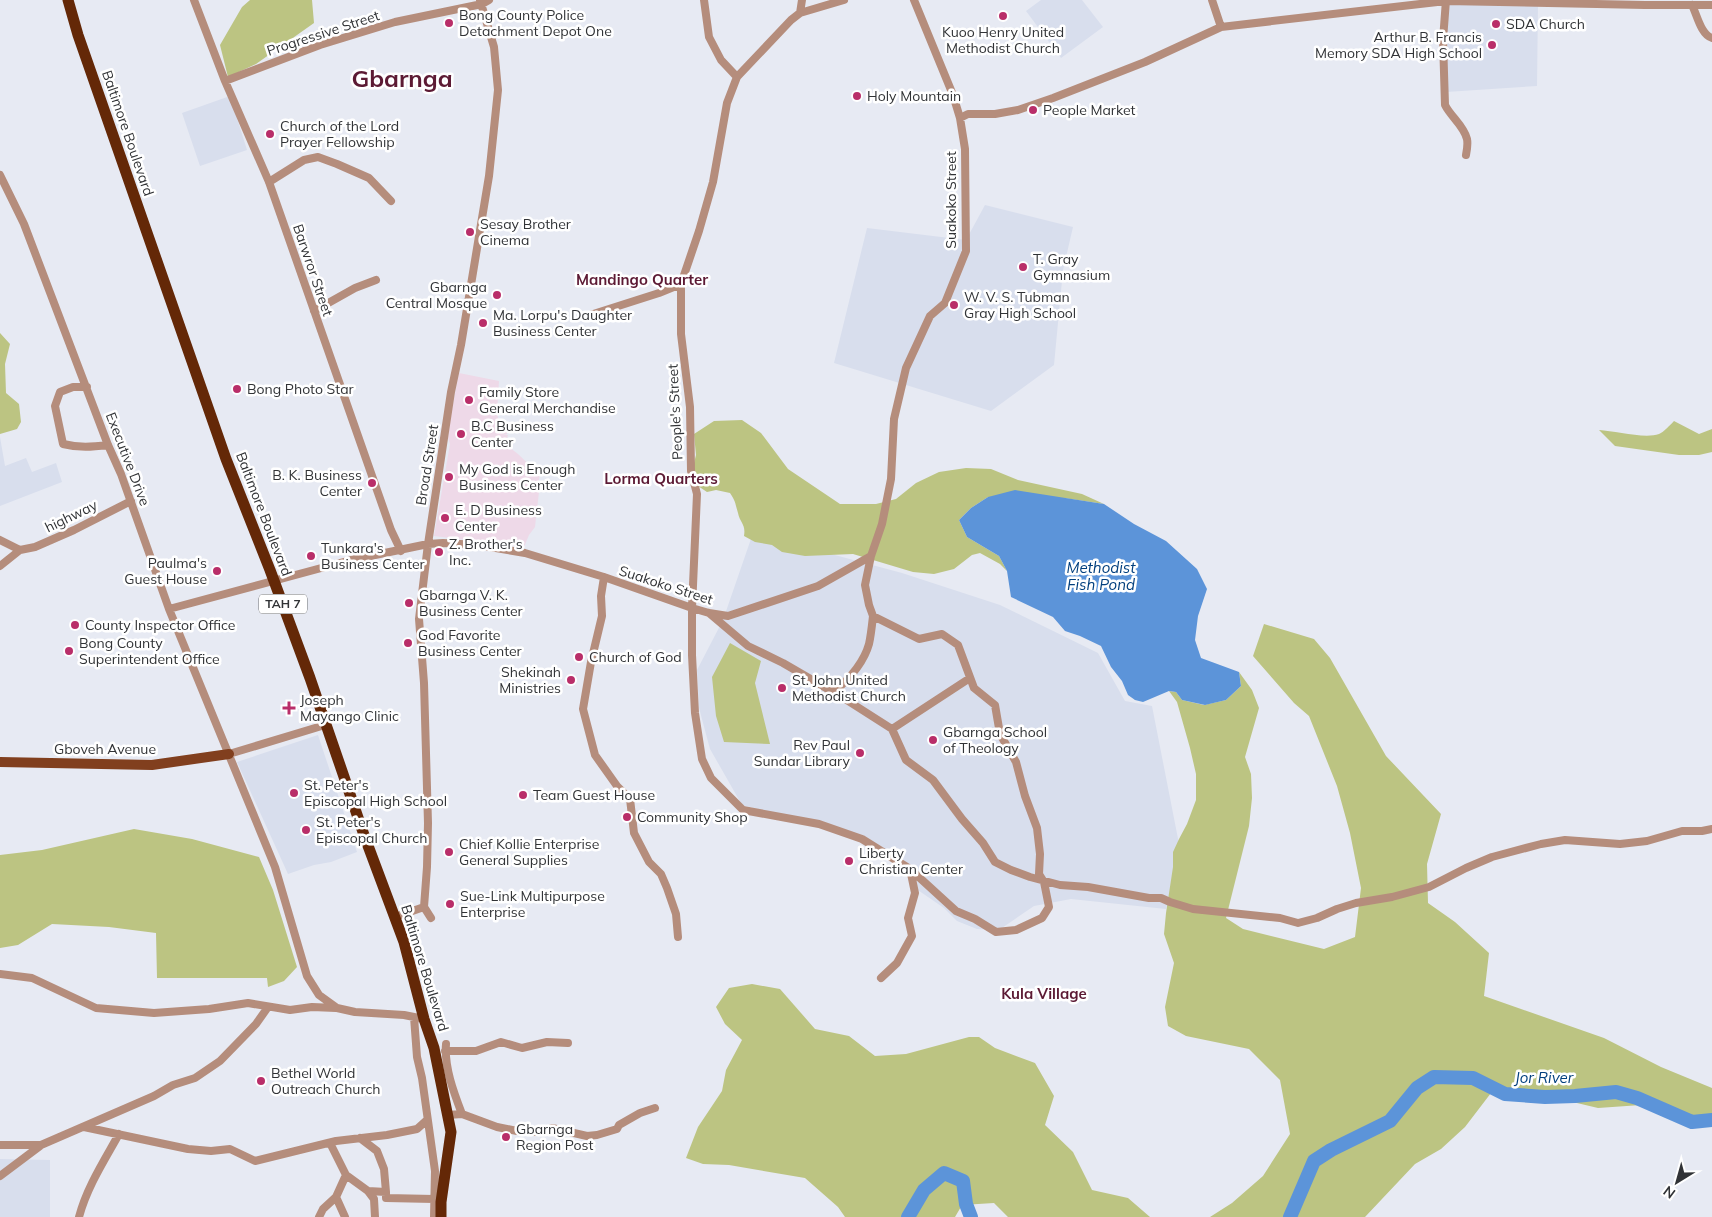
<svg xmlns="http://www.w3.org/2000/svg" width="1712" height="1217" font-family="Mulish,sans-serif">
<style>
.commercial{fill:#eed9e8}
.built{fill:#d8deed}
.green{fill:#bcc482}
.water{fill:#5c94d9}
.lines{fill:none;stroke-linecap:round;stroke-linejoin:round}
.river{stroke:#5c94d9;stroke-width:14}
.minor{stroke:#b58d7c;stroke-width:8}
.major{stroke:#813f1e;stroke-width:10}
.highway{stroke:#642807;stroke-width:11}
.poi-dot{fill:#b92e69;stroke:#fff;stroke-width:2}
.labels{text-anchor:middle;stroke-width:5;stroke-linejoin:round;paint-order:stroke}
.shield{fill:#fff;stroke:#6f7072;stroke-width:1}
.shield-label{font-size:12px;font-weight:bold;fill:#313336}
.poi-label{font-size:14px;fill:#313336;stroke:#fff;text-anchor:start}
.street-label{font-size:14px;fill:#313336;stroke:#fff}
.neighbourhood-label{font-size:15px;font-weight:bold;fill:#5c1a34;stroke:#fff}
.water-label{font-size:15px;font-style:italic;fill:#023f7e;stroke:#fff}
.town-label{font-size:24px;font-weight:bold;fill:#5c1a34;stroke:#fff}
</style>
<rect width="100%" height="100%" fill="#e7eaf3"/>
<path class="commercial" d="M 459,373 L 499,381 L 497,413 L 499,422 L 507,423 L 507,434 L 503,434 L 508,435 L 505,444 L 518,454 L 540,475 L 537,488 L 539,492 L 535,527 L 529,535 L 524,547 L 434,536 L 450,444 L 448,438 L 451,414 Z"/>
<path class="built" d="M 1041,0 L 1082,0 L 1103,27 L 1061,58 L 1026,11 Z
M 1538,4 L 1537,86 L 1446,92 L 1448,5 Z
M 230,96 L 247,150 L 200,166 L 182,113 Z
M 985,205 L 1073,227 L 1063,270 L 1054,365 L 991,411 L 834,363 L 867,228 L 966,240 Z
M 0,437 L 5,466 L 26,458 L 32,472 L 56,463 L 62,482 L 0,506 Z
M 753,533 L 902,573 L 1000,605 L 1098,653 L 1125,701 L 1152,706 L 1181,854 L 1166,909 L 1071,899 L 1034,906 L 999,930 L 977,929 L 957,921 L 944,908 L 912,886 L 904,861 L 887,850 L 834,828 L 742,805 L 710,749 L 699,708 L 697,670 L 723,620 Z
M 318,735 L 357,852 L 331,862 L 314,865 L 288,874 L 237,762 Z
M 0,1159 L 50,1160 L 50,1217 L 0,1217 Z"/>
<path class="green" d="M 250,0 L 312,0 L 314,23 L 256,64 L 228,77 L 220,45 L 242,7 Z
M 0,333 L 10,344 L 5,364 L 6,393 L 19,404 L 21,422 L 17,429 L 0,434 Z
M 742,420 L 761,433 L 788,469 L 840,504 L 876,504 L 896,499 L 916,483 L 939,472 L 966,468 L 991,469 L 1018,480 L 1082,494 L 1104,504 L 1064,498 L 988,497 L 971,508 L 959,520 L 967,537 L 999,556 L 1007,571 L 1000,564 L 980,553 L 972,555 L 954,569 L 934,574 L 913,572 L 853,554 L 805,556 L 782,552 L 772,545 L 755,542 L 744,536 C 746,524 740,523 738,513 C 735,503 736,502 730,493 L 716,490 L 707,492 L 698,486 L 692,471 L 696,455 L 694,434 L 714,421 Z
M 1674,421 L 1699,434 L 1712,429 L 1712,452 L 1699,455 L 1679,455 L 1615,446 L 1599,430 C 1615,431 1645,439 1659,434 C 1664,432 1670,425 1674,421 Z
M 1264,624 L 1314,639 L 1330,658 L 1386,756 L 1441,814 L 1427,864 L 1428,903 L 1455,922 L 1489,953 L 1484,996 L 1604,1038 L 1661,1067 L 1712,1088 L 1712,1118 L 1687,1116 L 1641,1105 L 1598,1108 L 1560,1099 L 1491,1093 L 1465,1127 L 1441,1149 L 1415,1164 L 1365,1217 L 1210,1217 L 1232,1203 L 1263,1176 L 1290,1134 L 1280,1080 L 1249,1049 L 1186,1036 L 1168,1026 L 1165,1007 L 1174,963 L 1164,934 L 1166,913 L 1173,867 L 1173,852 L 1179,839 L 1187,824 L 1196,800 L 1196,774 L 1190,748 L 1177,702 L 1169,691 L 1176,692 L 1182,700 L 1204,705 L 1226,700 L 1241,686 L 1239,672 L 1252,690 L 1259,708 L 1245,757 L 1251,774 L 1252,798 L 1249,826 L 1226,918 L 1243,929 L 1324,949 L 1355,937 L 1361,888 L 1350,833 L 1337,786 L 1309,716 L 1294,703 L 1253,656 Z
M 730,643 L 761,661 L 755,683 L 770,744 L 724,742 L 716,716 L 712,677 Z
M 134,829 L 192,839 L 259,857 L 273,890 L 297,967 L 284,981 L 268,987 L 267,978 L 157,978 L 156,933 L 109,927 L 52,924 L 18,945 L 0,948 L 0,855 L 42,850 Z
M 752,984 L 780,989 L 815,1029 L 849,1036 L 875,1056 L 906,1054 L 969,1037 L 979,1037 L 995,1048 L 1035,1063 L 1054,1096 L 1045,1125 L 1073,1152 L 1092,1190 L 1128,1198 L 1150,1217 L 1008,1217 L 994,1203 L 962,1205 L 955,1217 L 845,1217 L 838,1207 L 805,1178 L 729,1165 L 703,1164 L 686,1158 L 698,1127 L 722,1091 L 726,1070 L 742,1040 L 725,1024 L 716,1007 L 729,988 Z"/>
<path class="water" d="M 1015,490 L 1104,504 L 1134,524 L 1166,541 L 1197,569 L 1207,589 L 1198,616 L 1195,640 L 1201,658 L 1239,672 L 1241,686 L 1226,700 L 1205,705 L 1182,700 L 1176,692 L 1169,691 L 1143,702 L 1135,700 L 1128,695 L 1122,681 L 1111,667 L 1101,646 L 1080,636 L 1065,631 L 1053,617 L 1011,597 L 1007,571 L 999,556 L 967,537 L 959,520 L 971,508 L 988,497 Z"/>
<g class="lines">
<path class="river" d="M 908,1217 L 924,1190 L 944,1173 L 963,1181 L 966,1204 L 971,1217
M 1290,1217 L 1314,1161 L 1331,1150 L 1390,1121 L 1417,1088 L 1434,1077 L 1473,1078 L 1505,1094 L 1545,1097 L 1575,1096 L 1616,1092 L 1637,1098 L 1692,1122 L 1712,1120"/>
<path class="minor" d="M 194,0 L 225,81 L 269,182 L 391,530 L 401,551
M 704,0 L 709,37 L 721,60 L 737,77
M 844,0 L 800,13 L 791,20 L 737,77 L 727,103 L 713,182 L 699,231 L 681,284 L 681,334 L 690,407 L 691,471 L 697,494 L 692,608 L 692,655 L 695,713 L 702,759 L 711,778 L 743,810 L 819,824 L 862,839 L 910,869 L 915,893 L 908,918 L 912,936 L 897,963 L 881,978
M 1212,0 L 1221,27
M 1446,0 L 1443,40 L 1445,105 C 1451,117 1464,126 1467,139 C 1468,144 1467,150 1466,155
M 1692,5 C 1697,15 1701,35 1712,38
M 800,13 L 802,0
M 225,81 L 320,45 L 395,22 L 482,4 L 489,0
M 960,118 L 968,114 L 995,114 L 1018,110 L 1053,98 L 1145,62 L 1221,27 L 1446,1 L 1645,5 L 1712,5
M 0,175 L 24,224 L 108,445 L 121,474 L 169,609 L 275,867 L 307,976 L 319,995 L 337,1008 L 355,1012 L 404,1015 L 424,1019
M 269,182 L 304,160 L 318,157 L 337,164 L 369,178 L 391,201
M 314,311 L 355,288 L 376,280
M 587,316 L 659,293 L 681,284
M 87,387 L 73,387 L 60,392 L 55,406 L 63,444 C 79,448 92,447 108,445
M 0,540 L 20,550 L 35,547 L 74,530 L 131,501
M 871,556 L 865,585 L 869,605 L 873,616 L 919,639 L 942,634 L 958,645 L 974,688 L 995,705 L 1000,734 L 1016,762 L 1025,796 L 1037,828 L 1040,854 L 1039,874 L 1044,882 L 1049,907 L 1042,918 L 1016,930 L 996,932 L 975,919 L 956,911 L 910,869
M 0,566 L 20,550
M 604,577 L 601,596 L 602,616 L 591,662 L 583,709 L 595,755 L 617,786 L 630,799 L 634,833 L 649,862 L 661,874 L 667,888 L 676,914 L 678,937
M 169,609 L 351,560 L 428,544 L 443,543 L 478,545 L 525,553 L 604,577 L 692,608 L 709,613 L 728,616 L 818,586 L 871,556 L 882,524 L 891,479 L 894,419 L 906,368 L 930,316 L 945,303 L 966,251 L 965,149 L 960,118 L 953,95 L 914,0
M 709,613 L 748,646 L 783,663 L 845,699 L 892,729 L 906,760 L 933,780 L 962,819 L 983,843 L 995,862 L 1011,870 L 1030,877 L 1060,885 L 1088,887 L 1149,898 L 1161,898 L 1170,902 L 1193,909 L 1280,918 L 1298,923 L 1317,918 L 1337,909 L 1356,903 L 1392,897 L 1429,887 L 1466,868 L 1492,857 L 1541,844 L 1565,840 L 1620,844 L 1647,841 L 1682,831 L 1702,831 L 1712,829
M 834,692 C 848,680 864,662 869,644 C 871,635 872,625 873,616
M 892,729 L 970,678
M 229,754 L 325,725
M 424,907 L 431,918
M 395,917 L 424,907 L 427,867 L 428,823 L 424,683 L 419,619 L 428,544 L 451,392 L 461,345 L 489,176 L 498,90 L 494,47 L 480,0
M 0,974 L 32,978 L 96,1008 L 154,1013 L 209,1009 L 248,1003 L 290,1010 L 312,1007 L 336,1008
M 414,1017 L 417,1057 L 422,1078 L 435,1171 L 434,1217
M 446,1044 C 444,1067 454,1093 462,1114
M 445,1051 L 476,1051 L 501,1042 L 522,1048 L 547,1042 L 568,1043
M 448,1115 L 462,1114 L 497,1127 L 517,1131 L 537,1132 L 552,1128 L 587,1136 L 597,1135 L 617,1129 L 619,1125 L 640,1113 L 655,1108
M 84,1127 L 188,1149 L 211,1151 L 230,1149 L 255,1161 L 336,1141 L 387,1135 L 417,1129 L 427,1120
M 360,1138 L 377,1151 L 384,1169 L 386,1192
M 330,1143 L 346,1175 L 368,1191
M 0,1145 L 41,1145 L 154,1096 L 173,1085 L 195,1078 L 220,1061 L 256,1024 L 268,1007
M 0,1176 L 40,1146
M 79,1217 C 87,1187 104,1161 119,1134
M 319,1217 L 323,1209 L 336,1197
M 345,1217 L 336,1197 L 346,1175
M 375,1217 L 374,1199 L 368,1191 L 386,1192 L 386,1198 L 434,1199"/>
<path class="major" d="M 0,762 L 152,765 L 229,754"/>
<path class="highway" d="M 68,0 L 78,35 L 226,459 L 270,570 L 310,678 L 364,835 L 404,942 L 424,1019 L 434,1048 L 451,1132 L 441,1202 L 441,1217"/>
</g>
<g class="poi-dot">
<circle cx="1003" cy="16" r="5"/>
<circle cx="449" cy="23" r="5"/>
<circle cx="1496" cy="24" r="5"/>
<circle cx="1492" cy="45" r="5"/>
<circle cx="857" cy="96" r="5"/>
<circle cx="1033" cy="110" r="5"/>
<circle cx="270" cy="134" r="5"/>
<circle cx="470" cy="232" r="5"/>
<circle cx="1023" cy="267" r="5"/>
<circle cx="497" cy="295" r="5"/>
<circle cx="954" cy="305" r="5"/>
<circle cx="483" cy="323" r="5"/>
<circle cx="237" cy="389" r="5"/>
<circle cx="469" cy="400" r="5"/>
<circle cx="461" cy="434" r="5"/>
<circle cx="449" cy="477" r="5"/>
<circle cx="372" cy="483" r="5"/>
<circle cx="445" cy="518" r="5"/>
<circle cx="439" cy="552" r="5"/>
<circle cx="311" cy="556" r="5"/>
<circle cx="217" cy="571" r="5"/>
<circle cx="409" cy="603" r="5"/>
<circle cx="75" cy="625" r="5"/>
<circle cx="408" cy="643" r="5"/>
<circle cx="69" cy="651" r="5"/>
<circle cx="579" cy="657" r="5"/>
<circle cx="571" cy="680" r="5"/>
<circle cx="782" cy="688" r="5"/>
<path d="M286.5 700.5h5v5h5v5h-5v5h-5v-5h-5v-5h5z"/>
<circle cx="933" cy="740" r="5"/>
<circle cx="860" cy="753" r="5"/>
<circle cx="294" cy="793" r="5"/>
<circle cx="523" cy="795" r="5"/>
<circle cx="627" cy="817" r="5"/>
<circle cx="306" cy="830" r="5"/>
<circle cx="449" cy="852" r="5"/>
<circle cx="849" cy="861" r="5"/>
<circle cx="450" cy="904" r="5"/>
<circle cx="261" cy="1081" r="5"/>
<circle cx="506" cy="1137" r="5"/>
</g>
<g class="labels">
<rect class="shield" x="259" y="594.5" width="48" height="19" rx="4"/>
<g class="shield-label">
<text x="283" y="608">TAH 7</text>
</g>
<g class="poi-label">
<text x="459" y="20">Bong County Police<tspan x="459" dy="16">Detachment Depot One</tspan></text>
<text x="1506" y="29">SDA Church</text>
<text x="1003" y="37" text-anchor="middle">Kuoo Henry United<tspan x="1003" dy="16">Methodist Church</tspan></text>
<text x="1482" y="42" text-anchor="end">Arthur B. Francis<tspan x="1482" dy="16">Memory SDA High School</tspan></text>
<text x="867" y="101">Holy Mountain</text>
<text x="1043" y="115">People Market</text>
<text x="280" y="131">Church of the Lord<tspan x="280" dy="16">Prayer Fellowship</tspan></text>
<text x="480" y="229">Sesay Brother<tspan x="480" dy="16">Cinema</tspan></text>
<text x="1033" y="264">T. Gray<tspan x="1033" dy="16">Gymnasium</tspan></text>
<text x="487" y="292" text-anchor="end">Gbarnga<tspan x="487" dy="16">Central Mosque</tspan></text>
<text x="964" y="302">W. V. S. Tubman<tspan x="964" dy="16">Gray High School</tspan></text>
<text x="493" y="320">Ma. Lorpu's Daughter<tspan x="493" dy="16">Business Center</tspan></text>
<text x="247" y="394">Bong Photo Star</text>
<text x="479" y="397">Family Store<tspan x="479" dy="16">General Merchandise</tspan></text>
<text x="471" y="431">B.C Business<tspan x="471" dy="16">Center</tspan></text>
<text x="459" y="474">My God is Enough<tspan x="459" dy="16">Business Center</tspan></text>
<text x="362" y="480" text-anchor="end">B. K. Business<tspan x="362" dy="16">Center</tspan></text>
<text x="455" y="515">E. D Business<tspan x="455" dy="16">Center</tspan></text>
<text x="449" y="549">Z. Brother's<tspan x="449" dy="16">Inc.</tspan></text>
<text x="321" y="553">Tunkara's<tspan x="321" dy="16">Business Center</tspan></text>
<text x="207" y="568" text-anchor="end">Paulma's<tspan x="207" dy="16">Guest House</tspan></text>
<text x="419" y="600">Gbarnga V. K.<tspan x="419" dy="16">Business Center</tspan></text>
<text x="85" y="630">County Inspector Office</text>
<text x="418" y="640">God Favorite<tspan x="418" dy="16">Business Center</tspan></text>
<text x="79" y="648">Bong County<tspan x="79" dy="16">Superintendent Office</tspan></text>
<text x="589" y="662">Church of God</text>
<text x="561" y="677" text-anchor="end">Shekinah<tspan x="561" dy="16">Ministries</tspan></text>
<text x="792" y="685">St. John United<tspan x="792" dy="16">Methodist Church</tspan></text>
<text x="300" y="705">Joseph<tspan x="300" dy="16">Mayango Clinic</tspan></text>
<text x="943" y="737">Gbarnga School<tspan x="943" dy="16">of Theology</tspan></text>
<text x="850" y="750" text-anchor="end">Rev Paul<tspan x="850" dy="16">Sundar Library</tspan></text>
<text x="304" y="790">St. Peter's<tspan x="304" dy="16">Episcopal High School</tspan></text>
<text x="533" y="800">Team Guest House</text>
<text x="637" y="822">Community Shop</text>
<text x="316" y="827">St. Peter's<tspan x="316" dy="16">Episcopal Church</tspan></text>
<text x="459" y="849">Chief Kollie Enterprise<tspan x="459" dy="16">General Supplies</tspan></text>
<text x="859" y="858">Liberty<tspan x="859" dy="16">Christian Center</tspan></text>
<text x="460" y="901">Sue-Link Multipurpose<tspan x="460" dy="16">Enterprise</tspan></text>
<text x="271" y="1078">Bethel World<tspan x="271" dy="16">Outreach Church</tspan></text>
<text x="516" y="1134">Gbarnga<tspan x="516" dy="16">Region Post</tspan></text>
</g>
<g class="street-label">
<text transform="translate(323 33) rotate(-18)" y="5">Progressive Street</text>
<text transform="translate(128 133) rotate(71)" y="5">Baltimore Boulevard</text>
<text transform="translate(951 200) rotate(-90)" y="5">Suakoko Street</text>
<text transform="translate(313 270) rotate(71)" y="5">Barwror Street</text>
<text transform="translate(675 412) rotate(-93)" y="5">People's Street</text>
<text transform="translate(128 459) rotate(69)" y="5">Executive Drive</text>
<text transform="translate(427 465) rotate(-81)" y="5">Broad Street</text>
<text transform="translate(264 514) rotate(69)" y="5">Baltimore Boulevard</text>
<text transform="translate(71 516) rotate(-26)" y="5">highway</text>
<text transform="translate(666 585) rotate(18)" y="5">Suakoko Street</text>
<text x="105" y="754">Gboveh Avenue</text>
<text transform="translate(425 968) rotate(73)" y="5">Baltimore Boulevard</text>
</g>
<g class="neighbourhood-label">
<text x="642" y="285">Mandingo Quarter</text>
<text x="661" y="484">Lorma Quarters</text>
<text x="1044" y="999">Kula Village</text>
</g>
<g class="water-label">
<text x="1101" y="573">Methodist<tspan x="1101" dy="17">Fish Pond</tspan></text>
<text x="1544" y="1083">Jor River</text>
</g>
<g class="town-label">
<text x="402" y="87">Gbarnga</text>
</g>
</g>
<g transform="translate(1677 1182) rotate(217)" stroke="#ffffff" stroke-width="4" paint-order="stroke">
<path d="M0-4L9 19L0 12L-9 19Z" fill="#313336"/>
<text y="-8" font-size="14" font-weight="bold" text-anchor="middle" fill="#313336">N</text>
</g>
</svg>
